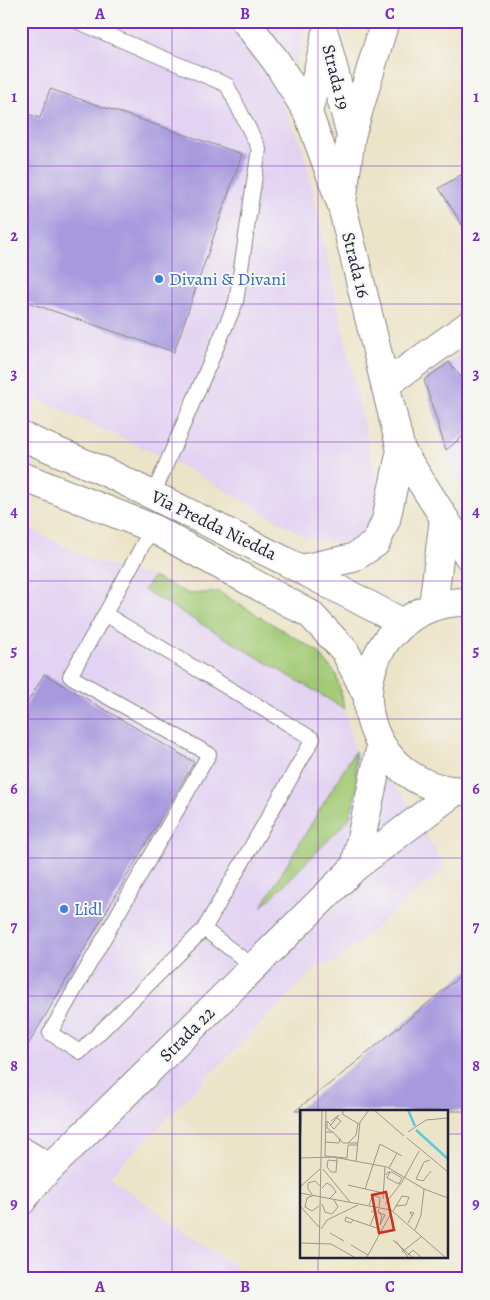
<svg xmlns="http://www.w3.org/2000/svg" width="490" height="1300" font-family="Alegreya,serif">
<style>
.built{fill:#e3d3f2}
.green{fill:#a2ca75;stroke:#627658}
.building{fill:#a799de}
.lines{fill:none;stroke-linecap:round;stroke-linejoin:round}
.lane-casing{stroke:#878382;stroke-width:16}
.street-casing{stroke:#878382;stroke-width:30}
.secondary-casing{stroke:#878382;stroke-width:30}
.lane{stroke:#fff;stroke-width:14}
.street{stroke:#fff;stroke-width:28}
.secondary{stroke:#fff;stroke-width:28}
.grid{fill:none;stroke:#7b2cbf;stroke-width:1;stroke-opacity:0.55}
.shop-dot{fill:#3f7fe0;stroke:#f6f6f2;stroke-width:2}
.labels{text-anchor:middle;stroke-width:4;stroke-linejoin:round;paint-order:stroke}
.street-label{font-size:18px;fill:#22223b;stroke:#f6f6f2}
.shop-label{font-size:18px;fill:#366cbe;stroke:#f6f6f2;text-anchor:start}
.inset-river{fill:none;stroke:#5ec9d8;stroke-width:2.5}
.inset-road{fill:none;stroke:#9b9690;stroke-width:1}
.view{fill:#c8321e;fill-opacity:0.15;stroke:#c8321e;stroke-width:2.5}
.inset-edge{fill:none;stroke:#22223b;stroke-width:2.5}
.neatline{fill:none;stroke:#7b2cbf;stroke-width:2}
.grid-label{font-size:16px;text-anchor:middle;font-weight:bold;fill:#7b2cbf}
</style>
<rect width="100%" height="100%" fill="#f6f6f2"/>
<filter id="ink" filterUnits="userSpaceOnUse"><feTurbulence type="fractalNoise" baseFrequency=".02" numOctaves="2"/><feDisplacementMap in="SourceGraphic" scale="10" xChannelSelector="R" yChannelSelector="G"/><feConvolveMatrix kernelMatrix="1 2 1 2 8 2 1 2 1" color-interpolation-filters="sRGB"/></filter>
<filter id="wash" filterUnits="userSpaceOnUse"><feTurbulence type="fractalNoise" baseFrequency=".0096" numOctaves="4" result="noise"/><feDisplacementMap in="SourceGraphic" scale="20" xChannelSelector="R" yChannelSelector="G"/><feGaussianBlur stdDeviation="1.12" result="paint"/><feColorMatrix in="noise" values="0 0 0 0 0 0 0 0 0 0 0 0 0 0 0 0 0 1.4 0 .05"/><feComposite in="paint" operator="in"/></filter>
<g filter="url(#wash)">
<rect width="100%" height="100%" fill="#ece4c8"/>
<path class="built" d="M 21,21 L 310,21 L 281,103 L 302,144 L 381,501 L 369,529 L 350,544 L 306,537 L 188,469 L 21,391 Z
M 469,348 L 469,510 L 446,450 L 425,384 L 428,377 Z
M 21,524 L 92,560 L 153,577 L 189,594 L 200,595 L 219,592 L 317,651 L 336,674 L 355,751 L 403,795 L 445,868 L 335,963 L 319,965 L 109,1177 L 252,1279 L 21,1279 Z"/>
<path class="green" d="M 153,577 L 189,594 L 219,592 L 317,651 L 336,674 L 345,709 L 144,590 Z
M 355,751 L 357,791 L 349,819 L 261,908 Z"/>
<g id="blocks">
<path class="building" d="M 50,89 L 242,154 L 174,352 L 21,300 L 21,112 L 40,118 Z
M 469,170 L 469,236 L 439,188 Z
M 449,362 L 469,387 L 469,431 L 446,450 L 424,380 Z
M 44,674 L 194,762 L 21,1057 L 21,714 Z
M 469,969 L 469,1111 L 295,1111 L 342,1074 Z"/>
</g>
</g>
<g filter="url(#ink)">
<use href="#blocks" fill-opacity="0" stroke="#878382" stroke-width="1"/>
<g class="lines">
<g class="lane-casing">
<path id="lane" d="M 76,21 L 227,85 L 259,149 L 236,302 L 153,495
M 105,614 L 70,676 L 209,754 L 50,1033 L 80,1052 L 204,929 L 313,739 L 105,614 L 152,528
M 204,929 L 254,967"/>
</g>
<g class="street-casing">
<path id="street" d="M 325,36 L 351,136
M 308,113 L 325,40
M 385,385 L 469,325
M 21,1151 L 50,1168"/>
</g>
<g class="secondary-casing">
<path id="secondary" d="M 245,21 L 276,61 L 308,113 L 342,206 L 401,450 L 469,557
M 342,202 L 351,136 L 385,21
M 21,436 L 112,475 L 285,561 L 403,623
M 21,476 L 152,528 L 310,614 L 345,651 L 368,697
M 301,569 L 353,558 L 376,543 L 386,520 L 401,450
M 433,606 L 444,518
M 467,791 C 389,793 341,710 384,644 C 387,639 392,634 397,630 C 415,610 442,601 469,602
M 355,867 L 381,745
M 21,1202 L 32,1187 L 50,1168 L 355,867 L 454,792"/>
</g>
<use href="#lane" class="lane"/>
<use href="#street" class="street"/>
<use href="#secondary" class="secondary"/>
</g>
</g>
<path class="grid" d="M 172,21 L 172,1279M 318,21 L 318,1111M 21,166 L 469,166M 21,304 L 469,304M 21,442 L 469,442M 21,581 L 469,581M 21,719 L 469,719M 21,858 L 469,858M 21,996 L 469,996M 21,1134 L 301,1134M 446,1134 L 469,1134M 318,1256 L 318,1279"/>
<g class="shop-dot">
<circle cx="159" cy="279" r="5"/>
<circle cx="64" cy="909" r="5"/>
</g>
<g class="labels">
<g class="street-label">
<text transform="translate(336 77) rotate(76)" y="6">Strada 19</text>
<text transform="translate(356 265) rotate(76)" y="6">Strada 16</text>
<text transform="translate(214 525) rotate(26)" y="6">Via Predda Niedda</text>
<text transform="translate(187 1034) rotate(-45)" y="6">Strada 22</text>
</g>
<g class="shop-label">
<text x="169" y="285">Divani &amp; Divani</text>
<text x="74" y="915">Lidl</text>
</g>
</g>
<g transform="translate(300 1110)">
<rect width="148" height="148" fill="#ece4c8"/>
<path class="inset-river" d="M 108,0 L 115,16M 116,20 L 148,49"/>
<path class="inset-road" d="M 45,0 L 42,4 L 59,14M 74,0 L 104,26M 31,11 L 39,5 L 31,15 L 27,11 L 27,18 L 32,22M 30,15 L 34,19 L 41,11 L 37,8M 25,22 L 33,22 L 43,33 L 58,33M 108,22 L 126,10 L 148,8M 107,28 L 148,62M 25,32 L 39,33 L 40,28M 48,33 L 56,25 L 58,13M 0,40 L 2,0M 25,46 L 26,0M 25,46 L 47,48 L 48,35 L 57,35M 0,48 L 33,47 L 87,57 L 124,79 L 148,88M 130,50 L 124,52 L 116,69 L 123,71 L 131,61M 37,51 L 36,62 L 31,62 L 27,57 L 28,50 L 37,51 L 37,48M 56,51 L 60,12 L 69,0M 89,58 L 97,43M 23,59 L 50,92M 86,65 L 88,62 L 92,62 L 102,68 L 99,74 L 87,68 L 90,62M 48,75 L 83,83M 0,77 L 20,59M 22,78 L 27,73 L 32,76 L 36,82 L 30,88M 65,79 L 80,34 L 102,46M 0,83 L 91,100 L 145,147M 12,84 L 8,79 L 8,73 L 15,71 L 20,76M 14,85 L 7,88 L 5,97 L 12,101 L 19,96M 83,89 L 85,57M 22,94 L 25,102 L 32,104 L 38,97 L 34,90M 85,94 L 102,72 L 119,41M 69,95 L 73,85 L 80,88 L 79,97M 0,96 L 19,117M 93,101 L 96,96 L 106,95 L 109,87 L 102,86 L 96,96M 78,102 L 82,106 L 80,115 L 85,105 L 78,102 L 79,99M 53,110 L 51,113 L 45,111 L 46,107 L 53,110 L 80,119M 108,113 L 112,106 L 114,103 L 110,102 L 112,106M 70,116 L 75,103 L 71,101M 21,119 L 27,110 L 58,95M 115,120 L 121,105 L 124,79M 30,123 L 44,131M 93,130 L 112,147M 96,131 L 108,147M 0,133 L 31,134 L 54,147M 51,135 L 68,145M 102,142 L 121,127M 108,145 L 113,140 L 121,147M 19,147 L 22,0M 67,147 L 90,105"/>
<path class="view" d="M 86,82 L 94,120 L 79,123 L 72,85 Z"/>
<rect width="148" height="148" class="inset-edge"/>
</g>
<rect width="490" height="1300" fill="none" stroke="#f6f6f2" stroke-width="55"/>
<rect x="28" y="28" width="434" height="1244" class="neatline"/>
<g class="grid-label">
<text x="100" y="19">A</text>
<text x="245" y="19">B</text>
<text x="390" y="19">C</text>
<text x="14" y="102">1</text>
<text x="476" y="102">1</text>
<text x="14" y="241">2</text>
<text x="476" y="241">2</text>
<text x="14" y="379">3</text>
<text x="476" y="379">3</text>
<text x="14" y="517">4</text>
<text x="476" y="517">4</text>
<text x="14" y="656">5</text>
<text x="476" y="656">5</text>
<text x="14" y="794">6</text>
<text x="476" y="794">6</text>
<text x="14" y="932">7</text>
<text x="476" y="932">7</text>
<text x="14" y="1071">8</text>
<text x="476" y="1071">8</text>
<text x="14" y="1209">9</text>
<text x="476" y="1209">9</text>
<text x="100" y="1292">A</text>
<text x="245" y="1292">B</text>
<text x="390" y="1292">C</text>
</g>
</svg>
